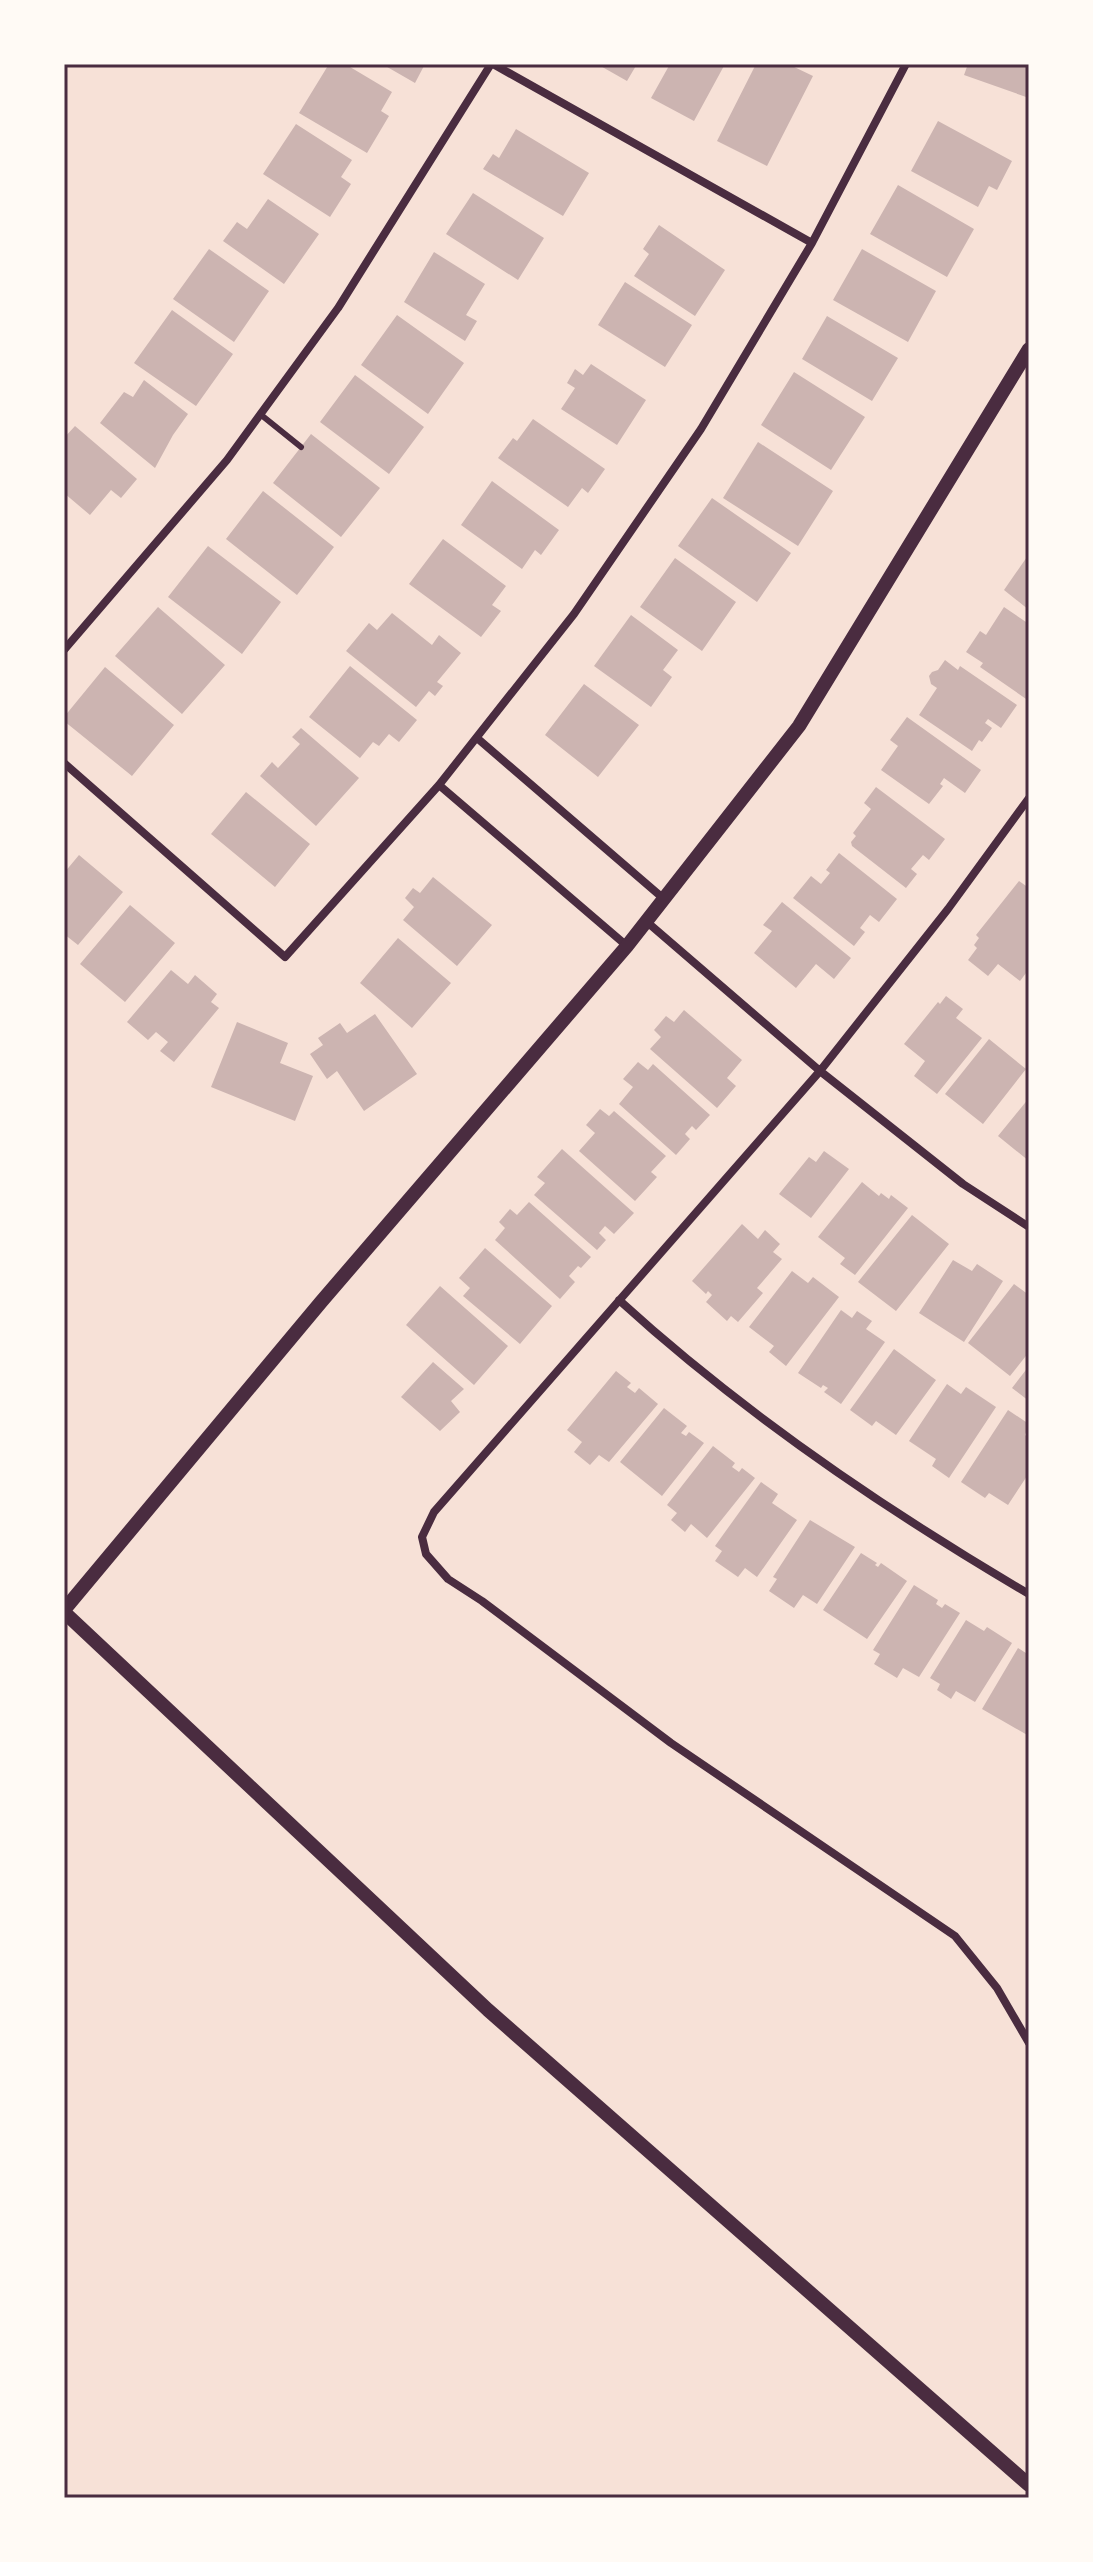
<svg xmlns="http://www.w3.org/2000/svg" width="1093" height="2562" font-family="'Varela Round',sans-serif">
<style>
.building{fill:#ccb4b1}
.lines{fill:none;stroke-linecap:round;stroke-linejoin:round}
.service{stroke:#4a2c40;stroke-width:6}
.minor{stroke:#4a2c40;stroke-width:8}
.tertiary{stroke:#4a2c40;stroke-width:14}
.neatline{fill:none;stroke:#4a2c40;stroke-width:3}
</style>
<rect width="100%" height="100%" fill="#f7e1d7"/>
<path class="building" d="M 329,64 L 345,64 L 392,92 L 381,111 L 389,116 L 367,153 L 299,113 Z
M 382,64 L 425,64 L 415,83 Z
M 597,64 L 637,64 L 627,81 Z
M 670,64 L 725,64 L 694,121 L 651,98 Z
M 756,64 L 788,64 L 813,76 L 767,166 L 717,141 Z
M 968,64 L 1029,64 L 1029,98 L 964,75 Z
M 938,121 L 1012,161 L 997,190 L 989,186 L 978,207 L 911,171 Z
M 296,124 L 352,160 L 341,177 L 351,184 L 330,217 L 263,174 Z
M 516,129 L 589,173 L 563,216 L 483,169 L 493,154 L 499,158 Z
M 898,185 L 974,229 L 947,277 L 870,234 Z
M 473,193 L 544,238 L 518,280 L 446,234 Z
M 268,199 L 319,234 L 284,284 L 223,241 L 237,222 L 247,229 Z
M 659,225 L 725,270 L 695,316 L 634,276 L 649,254 L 643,249 Z
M 209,249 L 269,291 L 234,342 L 173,299 Z
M 862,249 L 936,291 L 908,342 L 833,300 Z
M 434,252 L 485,284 L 466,315 L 477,321 L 465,341 L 404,302 Z
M 625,282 L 692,325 L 665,367 L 598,325 Z
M 172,310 L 233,354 L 196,406 L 134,363 Z
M 397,315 L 464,363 L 428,414 L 361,365 Z
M 827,316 L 898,358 L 872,401 L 802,359 Z
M 591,364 L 646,400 L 617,445 L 561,409 L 575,388 L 567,383 L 575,369 L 583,375 Z
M 794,372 L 865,417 L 831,470 L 761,425 Z
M 355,375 L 424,427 L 389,474 L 320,422 Z
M 144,380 L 188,414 L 173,435 L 155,468 L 100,423 L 124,392 L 133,397 Z
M 533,419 L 605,469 L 588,493 L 582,488 L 568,507 L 498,458 L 513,438 L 517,441 Z
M 75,426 L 137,479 L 121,498 L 111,490 L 90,515 L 64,493 L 64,438 Z
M 311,434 L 380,488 L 341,537 L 273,483 Z
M 758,442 L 833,491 L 798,546 L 723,498 Z
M 492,481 L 559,530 L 541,555 L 535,550 L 522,569 L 461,525 Z
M 263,491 L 334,547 L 297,595 L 226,539 Z
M 712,498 L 791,553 L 757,602 L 678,546 Z
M 443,539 L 506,586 L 492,605 L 501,611 L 481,637 L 409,584 Z
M 208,546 L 281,602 L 242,654 L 168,597 Z
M 1029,554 L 1029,610 L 1004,590 Z
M 675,558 L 736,602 L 702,651 L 640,607 Z
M 158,607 L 225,665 L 182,714 L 115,656 Z
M 1004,607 L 1029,624 L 1029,701 L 980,667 L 983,663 L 966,652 L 980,631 L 986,635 Z
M 392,613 L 432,645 L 439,635 L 461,653 L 437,682 L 443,686 L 435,696 L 429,691 L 416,707 L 346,651 L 369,623 L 377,630 Z
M 631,615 L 678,650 L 663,670 L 672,677 L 651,707 L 594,666 Z
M 945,660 L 958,670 L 960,666 L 1017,705 L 1001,728 L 988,719 L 985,723 L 992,728 L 982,742 L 979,740 L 972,751 L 919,715 L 937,688 L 931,684 L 929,676 L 932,672 L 938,670 Z
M 350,666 L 417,720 L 399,742 L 389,734 L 379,746 L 373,742 L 360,758 L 309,717 Z
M 105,667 L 174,725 L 132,776 L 64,721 L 64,717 Z
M 584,684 L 639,725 L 598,777 L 545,735 Z
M 907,717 L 981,770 L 965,793 L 944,778 L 940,784 L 943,786 L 929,804 L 881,770 L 898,746 L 890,740 Z
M 301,728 L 359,778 L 316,826 L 260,776 L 272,762 L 278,768 L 300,744 L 292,737 Z
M 876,787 L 945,839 L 929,860 L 923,855 L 911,869 L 917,874 L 906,888 L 852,846 L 851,842 L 856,836 L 853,833 L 871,809 L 864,803 Z
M 246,792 L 310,844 L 275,887 L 211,834 Z
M 839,853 L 897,899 L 879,922 L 870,915 L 860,928 L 865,932 L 854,946 L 793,898 L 811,876 L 821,884 L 830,873 L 826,870 Z
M 79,855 L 123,892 L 78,945 L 64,934 L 64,873 Z
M 433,877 L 492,925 L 457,966 L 403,920 L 414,907 L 405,898 L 413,888 L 420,893 Z
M 1019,881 L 1029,888 L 1029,969 L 1020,981 L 998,964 L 988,976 L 968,960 L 977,948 L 974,945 L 979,938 L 976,935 Z
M 782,902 L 851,958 L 834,979 L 816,964 L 796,988 L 754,953 L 772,931 L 763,925 Z
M 130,905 L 175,943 L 125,1002 L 80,964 Z
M 398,938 L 451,983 L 412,1028 L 360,983 Z
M 171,970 L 188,984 L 195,975 L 217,994 L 211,1002 L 219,1008 L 174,1062 L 160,1051 L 168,1042 L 156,1032 L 148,1040 L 127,1022 Z
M 946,996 L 963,1009 L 956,1018 L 982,1038 L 937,1094 L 914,1076 L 925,1061 L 904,1044 L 938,1002 L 940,1004 Z
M 684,1010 L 742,1060 L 727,1078 L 736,1086 L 717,1108 L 650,1049 L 661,1037 L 654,1030 L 666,1016 L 674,1022 Z
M 375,1014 L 417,1074 L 364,1111 L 337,1071 L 327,1079 L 310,1054 L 323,1045 L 318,1038 L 340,1023 L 347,1033 Z
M 237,1022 L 288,1043 L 280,1063 L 313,1076 L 295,1121 L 211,1087 Z
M 989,1039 L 1026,1069 L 983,1124 L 945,1094 Z
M 638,1062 L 648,1070 L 653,1064 L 710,1115 L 696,1130 L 692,1126 L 685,1134 L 690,1139 L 676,1155 L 619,1104 L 633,1087 L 623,1079 Z
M 1029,1098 L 1029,1161 L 998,1136 Z
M 600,1109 L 609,1116 L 614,1111 L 666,1156 L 651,1172 L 657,1177 L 635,1201 L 579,1151 L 595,1133 L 586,1125 Z
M 562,1149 L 634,1213 L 614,1234 L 605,1226 L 599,1233 L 606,1240 L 597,1250 L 534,1195 L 545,1183 L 537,1177 Z
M 824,1151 L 849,1169 L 811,1218 L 779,1194 L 809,1157 L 816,1162 Z
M 862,1182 L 879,1196 L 881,1193 L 889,1199 L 891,1195 L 908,1208 L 855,1275 L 840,1264 L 845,1258 L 818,1237 Z
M 529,1202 L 591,1257 L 581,1268 L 578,1266 L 569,1276 L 575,1282 L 560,1299 L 495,1240 L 505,1228 L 499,1222 L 510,1209 L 517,1215 Z
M 912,1215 L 949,1244 L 896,1311 L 858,1282 Z
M 742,1224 L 758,1239 L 765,1230 L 780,1244 L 773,1252 L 782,1259 L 757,1288 L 763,1293 L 738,1322 L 731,1316 L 727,1321 L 706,1302 L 712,1295 L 708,1291 L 706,1294 L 692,1281 Z
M 485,1248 L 552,1306 L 520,1344 L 463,1296 L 470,1288 L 459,1278 Z
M 953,1260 L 972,1271 L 977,1264 L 1003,1281 L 964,1342 L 919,1313 Z
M 792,1271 L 808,1283 L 813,1277 L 839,1297 L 786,1366 L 769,1352 L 774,1346 L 749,1327 Z
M 1014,1284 L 1029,1295 L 1029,1352 L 1010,1376 L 968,1343 Z
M 440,1286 L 508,1346 L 474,1385 L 406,1325 Z
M 841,1310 L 852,1318 L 857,1311 L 872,1321 L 866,1329 L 885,1342 L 841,1404 L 824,1392 L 828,1388 L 823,1385 L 821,1388 L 798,1373 Z
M 894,1349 L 936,1380 L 896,1435 L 876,1421 L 872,1426 L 850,1410 Z
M 433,1362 L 464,1389 L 451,1401 L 460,1412 L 440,1431 L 401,1397 Z
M 1029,1366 L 1029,1401 L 1012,1388 Z
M 616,1371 L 631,1383 L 627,1387 L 635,1393 L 639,1388 L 658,1404 L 609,1462 L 599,1455 L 590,1465 L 574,1452 L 582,1442 L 567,1430 Z
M 947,1384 L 961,1394 L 966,1387 L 996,1407 L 949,1478 L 932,1466 L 936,1459 L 909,1441 Z
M 664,1408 L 687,1426 L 681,1433 L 686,1436 L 689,1432 L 704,1443 L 662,1496 L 620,1462 Z
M 1008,1410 L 1029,1424 L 1025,1435 L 1029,1438 L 1029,1473 L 1008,1505 L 989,1493 L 985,1498 L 961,1482 Z
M 713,1446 L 735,1463 L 732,1467 L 739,1472 L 742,1468 L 755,1478 L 707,1538 L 691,1524 L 685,1532 L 671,1520 L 677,1513 L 667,1505 Z
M 761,1482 L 778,1494 L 772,1503 L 797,1520 L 757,1577 L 745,1568 L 738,1577 L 715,1561 L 722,1551 L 715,1546 Z
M 810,1520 L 855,1547 L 817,1604 L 803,1595 L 794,1608 L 769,1591 L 777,1579 L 773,1577 Z
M 861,1553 L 877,1563 L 875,1565 L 878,1567 L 881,1563 L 907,1581 L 867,1639 L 823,1610 Z
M 914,1585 L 938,1600 L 936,1604 L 942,1608 L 945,1604 L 960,1613 L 919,1677 L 903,1668 L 897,1678 L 874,1664 L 880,1654 L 873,1650 Z
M 966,1620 L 984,1631 L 987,1627 L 1012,1643 L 975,1702 L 956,1691 L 951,1699 L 937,1690 L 940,1684 L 930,1678 Z
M 1018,1648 L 1029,1655 L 1029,1736 L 982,1709 Z"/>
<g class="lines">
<path class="service" d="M 260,414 L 301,447"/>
<path class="minor" d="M 493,64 L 812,243
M 64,650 L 227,460 L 338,308 L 491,64
M 477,738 L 664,899
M 64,763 L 285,957 L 439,785 L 574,614 L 701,429 L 812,243 L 906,64
M 439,785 L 627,946
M 1029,798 L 948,909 L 820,1071 L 434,1512 L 422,1537 L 426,1554 L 448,1579 L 482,1601 L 671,1743 L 955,1936 L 997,1988 L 1029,2043
M 647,922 L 820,1071 L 963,1184 L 1029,1227
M 619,1300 C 744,1414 884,1509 1029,1594"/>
<path class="tertiary" d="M 64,1610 L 321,1302 L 627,946 L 799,726 L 1029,349
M 64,1612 L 488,2010 L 1029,2485"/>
</g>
<rect width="1093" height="2562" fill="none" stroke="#fffaf5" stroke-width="132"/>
<rect x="66" y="66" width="961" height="2430" class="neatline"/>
</svg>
